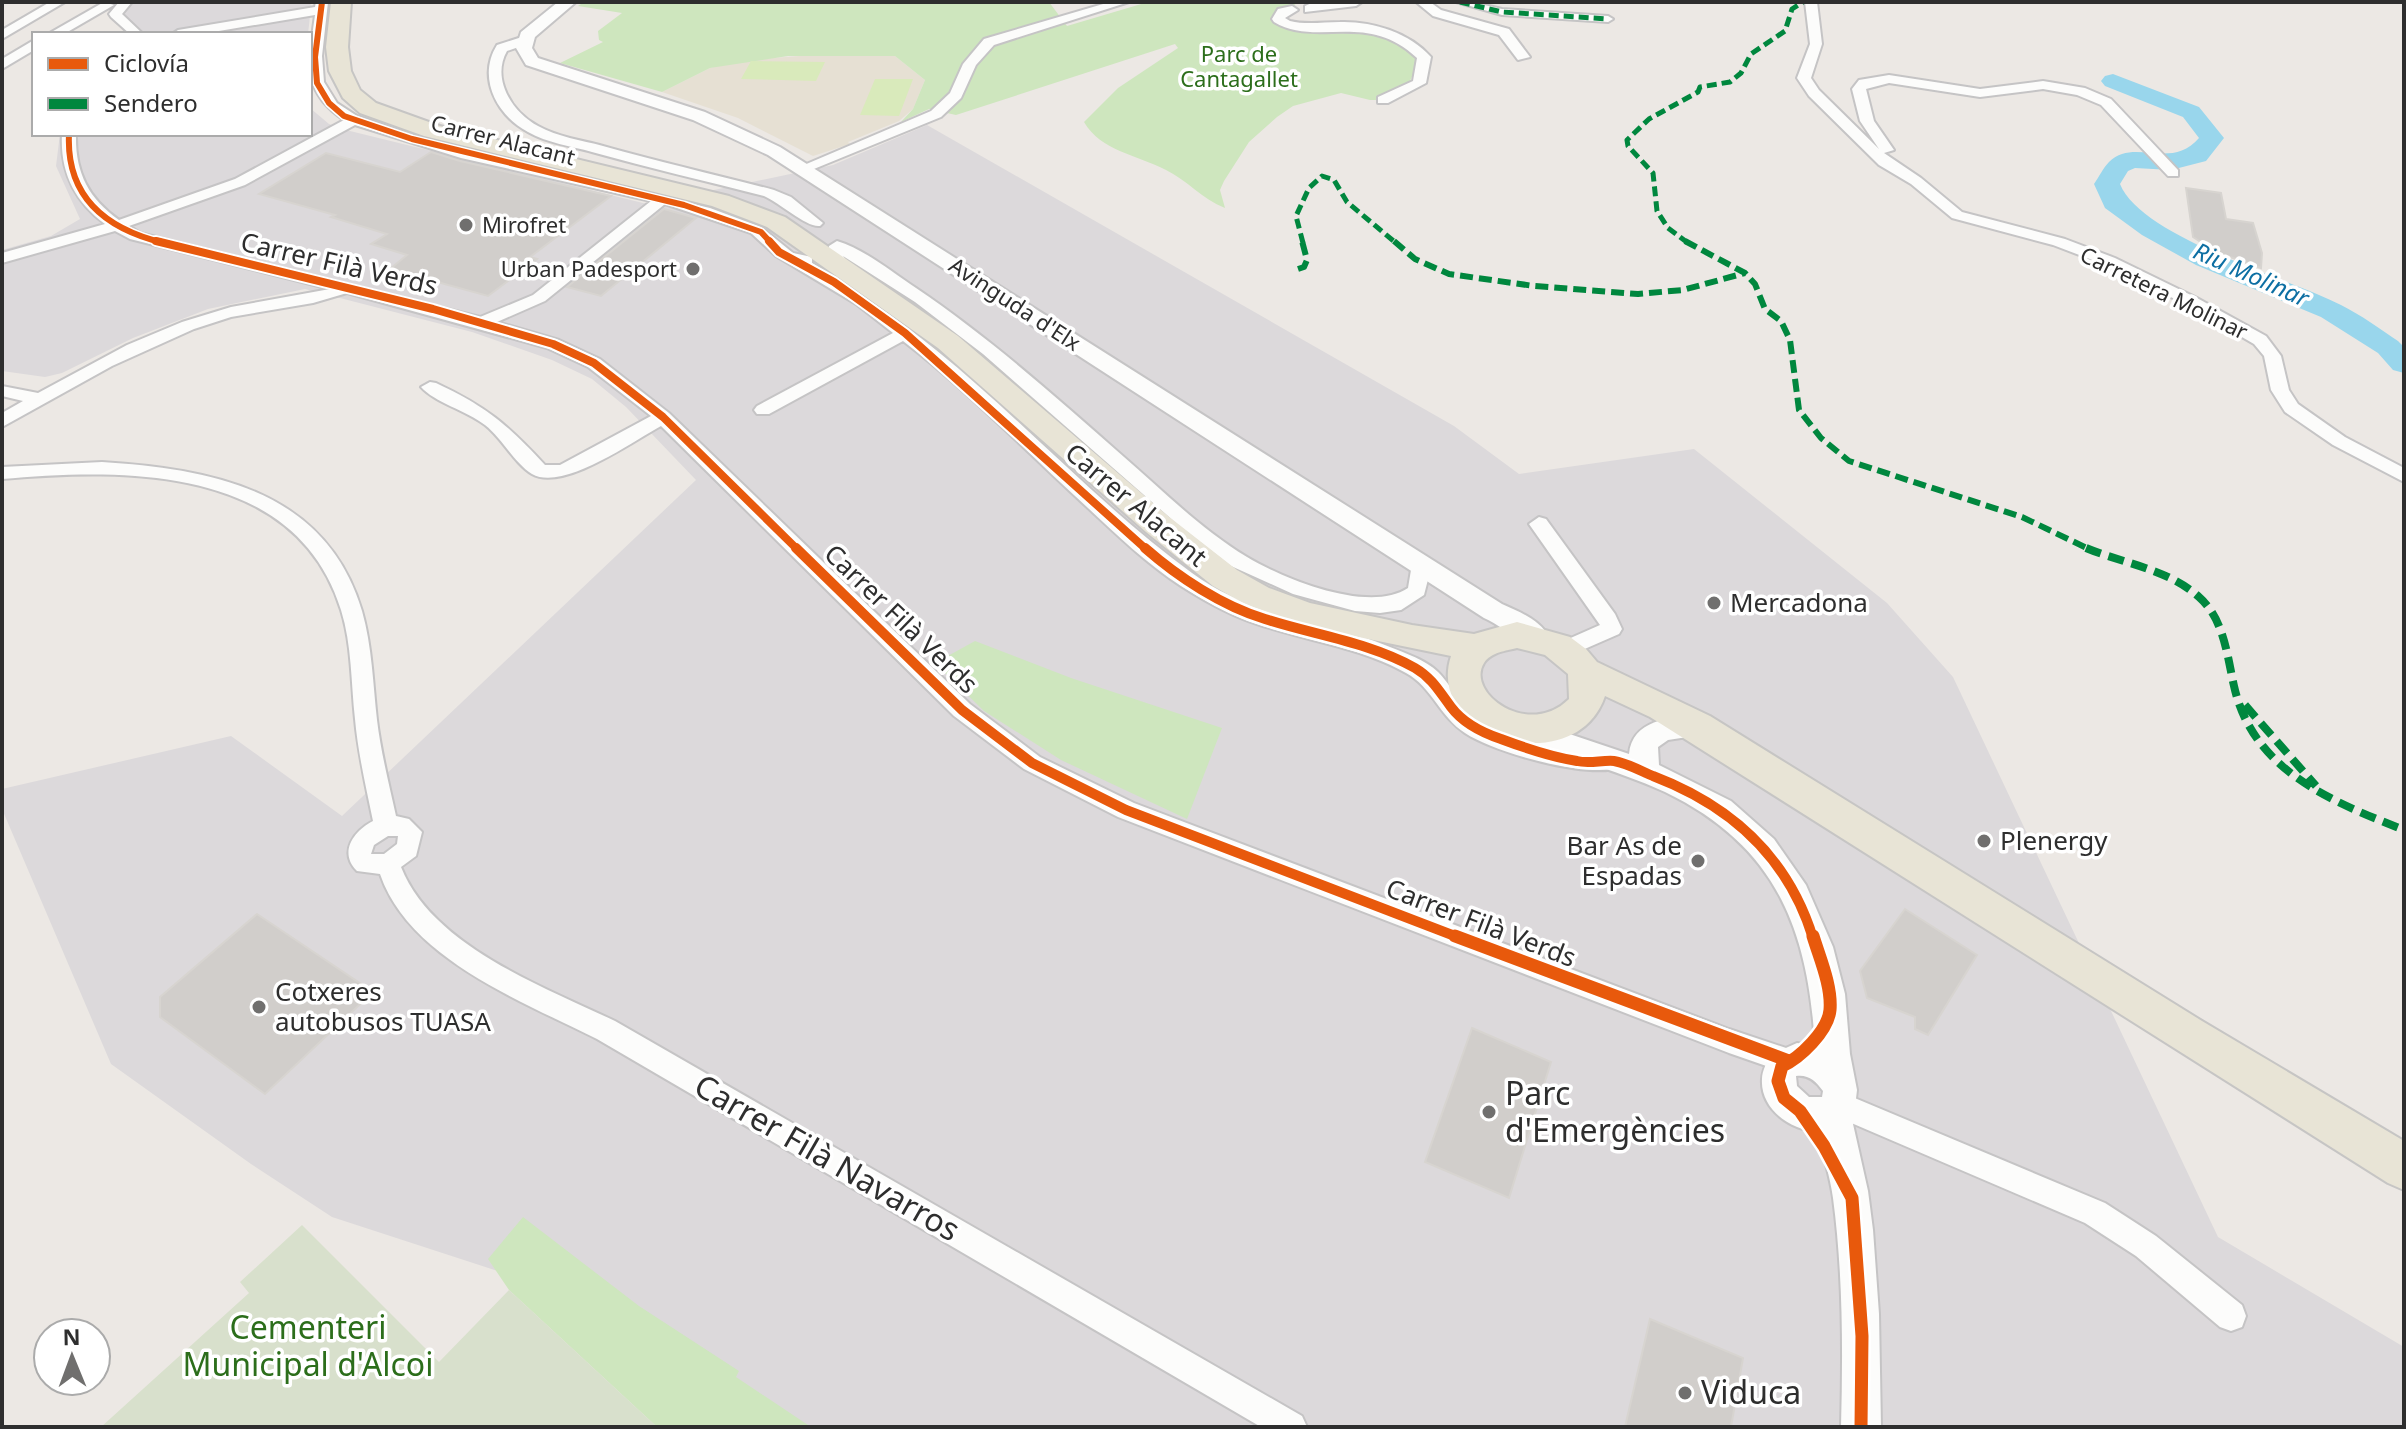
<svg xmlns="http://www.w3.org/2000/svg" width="2406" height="1429" font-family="'Noto Sans',sans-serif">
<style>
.industrial{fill:#dcd9db}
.education{fill:#e6e0d3}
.green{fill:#cee6be}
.cemetery{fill:#d8e0cc}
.pitch{fill:#d9eabb}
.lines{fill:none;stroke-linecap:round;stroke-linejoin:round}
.river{fill:#99d6ec;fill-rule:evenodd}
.building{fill:#d1cecb;stroke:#d7d4d0;stroke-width:2}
.pedestrian-casing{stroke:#c5c4c5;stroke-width:4}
.minor-casing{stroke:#c5c4c5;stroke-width:4}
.tertiary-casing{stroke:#c5c4c5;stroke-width:4}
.primary-casing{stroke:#c6c5c4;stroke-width:4}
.pedestrian{fill:#fcfcfb;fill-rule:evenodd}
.minor{fill:#fcfcfb;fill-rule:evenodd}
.tertiary{fill:#fcfcfb;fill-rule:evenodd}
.primary{fill:#e8e4d6;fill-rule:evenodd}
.quiet-far2{stroke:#00873e;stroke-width:5;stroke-dasharray:10 5;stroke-linecap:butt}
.quiet-far1{stroke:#00873e;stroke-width:6;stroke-dasharray:13 6;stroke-linecap:butt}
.quiet{stroke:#00873e;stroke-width:8;stroke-dasharray:16 8;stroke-linecap:butt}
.cycleway-far3-casing{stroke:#fff;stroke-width:9}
.cycleway-far2-casing{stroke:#fff;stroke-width:12}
.cycleway-far1-casing{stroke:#fff;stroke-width:15}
.cycleway-casing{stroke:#fff;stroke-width:18}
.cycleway-far3{stroke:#e8590c;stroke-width:6}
.cycleway-far2{stroke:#e8590c;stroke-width:8}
.cycleway-far1{stroke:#e8590c;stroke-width:10}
.cycleway{stroke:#e8590c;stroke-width:13}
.poi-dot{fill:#706f6e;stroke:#fff;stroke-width:3}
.labels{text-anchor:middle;stroke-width:7;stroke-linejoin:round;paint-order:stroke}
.far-park-label{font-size:22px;fill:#2c6e1b;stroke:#fff}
.far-street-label{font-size:22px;fill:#2e2e2e;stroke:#fff}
.far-poi-label{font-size:22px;fill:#2e2e2e;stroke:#fff;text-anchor:start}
.far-water-label{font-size:24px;font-style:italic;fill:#0d6fa3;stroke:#fff}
.street-label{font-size:26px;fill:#2e2e2e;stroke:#fff}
.poi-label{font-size:26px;fill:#2e2e2e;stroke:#fff;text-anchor:start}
.near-poi-label{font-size:32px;fill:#2e2e2e;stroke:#fff;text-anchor:start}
.near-street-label{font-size:32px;fill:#2e2e2e;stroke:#fff}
.near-park-label{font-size:32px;fill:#2c6e1b;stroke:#fff}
</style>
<rect width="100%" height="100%" fill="#ece8e4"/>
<path class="industrial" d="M 105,2 L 310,2 L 311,7 L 308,34 L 125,34 Z
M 310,108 L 329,124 L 350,131 L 647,204 L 833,165 L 927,125 L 1454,426 L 1519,474 L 1694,449 L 1887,603 L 1953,677 L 2218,1237 L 2404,1347 L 2404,1427 L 745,1427 L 559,1291 L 332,1217 L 251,1164 L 111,1064 L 2,809 L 2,789 L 231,736 L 342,816 L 696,480 L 626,407 L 592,379 L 552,360 L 472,332 L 305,289 L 208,309 L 133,338 L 62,373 L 45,377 L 2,371 L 2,250 L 51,236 L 80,219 L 56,166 L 60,134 L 310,134 Z"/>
<path class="education" d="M 826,54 L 895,56 L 925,80 L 913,109 L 899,121 L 848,142 L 850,144 L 813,156 L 738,118 L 662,92 L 710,68 L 745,60 Z"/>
<path class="green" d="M 584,2 L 1049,2 L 1067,26 L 1148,2 L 1298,2 L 1282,15 L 1285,21 C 1328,25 1392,22 1419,60 L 1408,86 L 1383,100 L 1370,100 L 1341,93 L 1293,106 L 1277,117 L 1249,142 L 1224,181 L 1220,190 L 1225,208 C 1202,199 1187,180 1166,170 C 1137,155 1101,151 1084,122 L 1118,88 L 1178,48 L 1175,44 L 956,115 L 929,109 L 901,122 L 913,109 L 925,80 L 895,56 L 788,56 L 710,68 L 662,92 L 560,63 L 603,42 L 599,40 L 598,31 L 622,13 L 578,6 Z
M 975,641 L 1071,678 L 1222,728 L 1187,819 L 1061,760 L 984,711 L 935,663 Z
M 523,1217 L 639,1306 L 739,1371 L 736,1377 L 811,1427 L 657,1427 L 509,1290 L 488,1259 Z"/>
<path class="cemetery" d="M 302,1225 L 439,1362 L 509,1290 L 657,1427 L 101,1427 L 249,1293 L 240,1282 Z"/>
<path class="pitch" d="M 751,61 L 825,62 L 816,81 L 741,79 Z
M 875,79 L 913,79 L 899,116 L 860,115 Z"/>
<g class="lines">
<path class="river" d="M 2113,74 L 2199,107 L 2224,138 L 2206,161 L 2171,170 L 2135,168 L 2128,171 L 2120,184 C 2142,238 2289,278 2341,305 C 2361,315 2380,329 2398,341 L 2404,347 L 2404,373 L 2393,370 L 2378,353 L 2321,317 L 2196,265 L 2142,235 L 2105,208 L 2094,184 C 2099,177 2103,168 2109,162 C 2134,137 2171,171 2199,138 L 2183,117 L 2105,86 L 2101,81 L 2105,76 Z"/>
</g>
<path class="building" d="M 431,152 L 460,161 L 611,196 L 530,257 L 537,259 L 488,296 L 390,269 L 407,255 L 371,244 L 387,234 L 331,217 L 335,215 L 259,194 L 326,153 L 400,172 Z
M 2186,188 L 2221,193 L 2226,219 L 2253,223 L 2262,253 L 2261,268 L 2216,252 L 2193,237 Z
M 664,209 L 696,218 L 601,296 L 567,287 Z
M 1905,909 L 1977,955 L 1928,1035 L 1915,1029 L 1915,1017 L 1867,998 L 1860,971 Z
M 257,914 L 373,992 L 265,1094 L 160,1017 L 160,997 Z
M 1472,1028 L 1551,1062 L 1509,1198 L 1425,1162 Z
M 1650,1319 L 1743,1358 L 1731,1427 L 1625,1427 Z"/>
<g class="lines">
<g class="pedestrian-casing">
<path id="pedestrian" d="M 1456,2 L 1471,2 L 1502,9 L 1608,16 L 1613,19 L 1608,22 L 1502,15 Z"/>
</g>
<g class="minor-casing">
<path id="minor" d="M 50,2 L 65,2 L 2,39 L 2,30 Z
M 104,2 L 114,5 L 64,34 L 48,34 Z
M 119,2 L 132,2 L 122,14 L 143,34 L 130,34 L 111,17 L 109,14 Z
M 316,2 L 328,2 L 322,56 L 324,82 L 337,103 L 357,116 L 427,141 L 710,208 L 761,227 L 793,253 L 812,257 L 812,263 C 855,290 897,318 936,350 C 1024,421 1100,506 1192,573 C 1251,617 1324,619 1390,647 C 1405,653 1426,660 1438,672 C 1454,688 1461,709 1482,721 C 1502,733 1557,751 1580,753 C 1594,754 1608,750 1622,755 L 1625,761 L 1622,767 C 1588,779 1495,753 1465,733 C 1440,717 1432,687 1406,673 C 1360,647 1306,641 1257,624 C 1232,616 1203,600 1181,586 C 1147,564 1117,535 1088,508 C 1027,452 968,391 903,341 L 769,414 L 757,414 L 754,410 L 757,406 L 893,333 L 856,304 L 776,256 L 751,233 L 665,204 L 545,301 L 497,322 L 559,340 L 600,359 L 669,413 L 970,704 L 1040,757 L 1134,803 L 1729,1029 L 1798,1052 L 1802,1061 L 1798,1070 L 1789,1074 L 1729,1053 L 1118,817 L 1024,769 L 954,716 L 661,426 C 633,441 563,492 532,474 C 514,463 502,438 485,425 C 467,411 434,402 421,387 L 430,382 L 436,383 C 487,407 507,424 545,465 L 560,465 L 651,416 L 588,367 L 547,348 L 347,293 L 313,303 L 231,317 L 194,329 L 112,366 L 2,427 L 2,413 L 23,401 L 2,396 L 2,386 L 38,393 L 127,345 L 182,322 L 231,307 L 330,289 L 130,239 L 115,231 L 2,263 L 2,253 L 105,224 C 74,201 60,172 62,134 L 76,134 C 75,172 88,198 119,220 L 235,179 L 344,120 C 300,91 309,61 315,15 L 201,34 L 172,34 L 178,30 L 315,7 ZM 355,125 L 461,158 L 651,201 L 533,295 L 480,317 L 140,233 L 129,226 L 245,185 Z
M 1110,2 L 1129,2 L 994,45 L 976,65 L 961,98 L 941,117 L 809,171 L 799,171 L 797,168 L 931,111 L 950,93 L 963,64 L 984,39 Z
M 1314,2 L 1362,2 L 1356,6 L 1305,12 L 1305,6 Z
M 1416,2 L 1430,2 L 1441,10 L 1509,29 L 1530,57 L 1518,60 L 1499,35 L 1433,16 Z
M 1805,2 L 1817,2 L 1822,44 L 1811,78 L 1819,90 L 1879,149 L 1860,121 L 1852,89 L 1859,80 L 1889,75 L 1980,89 L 2043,81 L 2085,88 L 2111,99 L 2178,170 L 2178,176 L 2168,176 L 2101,105 L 2077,95 L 2043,89 L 1980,97 L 1889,83 L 1866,89 L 1874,121 L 1894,150 L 1884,153 L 1921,178 L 1962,212 L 2065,239 L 2115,258 L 2197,298 L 2266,336 L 2281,356 L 2289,390 L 2298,404 L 2345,437 L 2404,468 L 2404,482 L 2333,445 L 2285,412 L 2271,390 L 2264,356 L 2254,344 L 2185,304 L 2103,264 L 2053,245 L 1952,218 L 1911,184 L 1879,165 L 1809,96 L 1797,78 L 1810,44 Z
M 1292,6 L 1298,10 L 1285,18 L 1290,21 C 1306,25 1323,22 1340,22 C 1371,21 1409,32 1431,57 L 1426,83 L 1388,103 L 1378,103 L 1378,97 L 1413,81 L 1417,58 C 1366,10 1317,48 1274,22 L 1272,19 L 1278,9 Z
M 525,36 L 530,37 L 530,43 L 507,51 C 491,79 512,112 538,126 C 558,137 581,140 603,146 C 659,162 717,175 774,190 L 791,197 L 823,223 L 820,226 C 807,228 780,203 764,196 C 706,181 649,168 592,152 C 571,146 547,143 528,132 C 496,115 477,77 497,45 Z
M 34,40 L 34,50 L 2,69 L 2,59 Z
M 837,241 C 864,249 892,272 916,288 C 990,338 1057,398 1124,457 C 1163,491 1202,530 1247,557 C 1284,579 1369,614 1408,588 L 1412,564 L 1422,557 L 1432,564 L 1424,595 L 1401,610 L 1380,613 L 1355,611 L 1293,594 L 1231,566 L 1176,523 L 983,354 L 915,302 L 843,256 L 851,267 L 849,270 L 837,270 L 827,257 L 829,246 Z
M 102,462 C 212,469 326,490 362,611 C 372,646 373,684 377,720 C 381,753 389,784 396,816 L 409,819 L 422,832 L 416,856 L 401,867 C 432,946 544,987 615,1021 L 1302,1416 L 1307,1427 L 1261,1427 L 597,1039 C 522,1001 409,959 380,874 L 357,871 C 338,852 354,831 373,821 C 366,787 358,753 355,719 C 351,683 352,645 341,610 C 296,465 125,468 2,479 L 2,467 ZM 388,836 L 398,836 L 397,844 L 384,854 L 371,854 L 374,845 Z
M 1539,517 L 1546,519 L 1615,614 L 1622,629 L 1619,634 L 1564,658 L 1557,656 L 1553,650 L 1557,644 L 1600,625 L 1529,524 Z
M 1838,1091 L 2105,1203 L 2156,1236 L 2242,1305 L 2246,1316 L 2242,1327 L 2231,1331 L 2220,1327 L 2136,1256 L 2085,1223 L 1828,1113 L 1824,1104 L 1828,1095 Z"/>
</g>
<g class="tertiary-casing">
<path id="tertiary" d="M 558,2 L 576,2 L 535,37 L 532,48 L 538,58 L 705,112 L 780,147 L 1502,604 C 1520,612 1540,620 1549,637 L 1545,644 C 1528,649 1502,626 1484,618 L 768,155 L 693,120 L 526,65 L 516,48 L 521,32 Z
M 1697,715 L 1707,718 L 1711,726 L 1707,734 L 1668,740 L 1658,747 L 1659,765 L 1731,801 L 1774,839 L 1806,885 L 1833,947 L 1845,994 L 1850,1054 L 1857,1090 L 1853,1124 L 1868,1191 L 1873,1230 L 1879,1314 L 1881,1427 L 1841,1427 C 1843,1351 1843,1273 1833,1198 C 1830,1175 1822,1154 1819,1131 C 1792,1132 1760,1109 1762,1079 C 1762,1071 1767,1062 1770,1055 L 1797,1043 L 1815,1046 C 1808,930 1777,846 1665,792 C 1617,770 1565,757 1515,738 L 1511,730 L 1515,722 L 1525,719 L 1629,754 C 1632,720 1670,717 1697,715 ZM 1796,1076 C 1808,1074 1816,1081 1823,1091 L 1822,1097 L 1809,1097 L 1797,1086 Z"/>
</g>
<g class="primary-casing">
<path id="primary" d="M 331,2 L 351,2 L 348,47 L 351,71 L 360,90 L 376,103 L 440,126 L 729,196 L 785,217 L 958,336 L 1168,516 L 1237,570 L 1269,588 L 1310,603 L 1412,625 L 1474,634 L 1517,622 L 1570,637 L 1586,649 L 1597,662 L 1710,716 L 2202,1021 L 2404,1141 L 2404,1190 L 2388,1183 L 1650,717 L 1605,696 C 1576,782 1424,739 1451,656 L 1305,626 L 1245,604 L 1213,586 L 1146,532 L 938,348 L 767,227 L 712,206 L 424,136 L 360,113 L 343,98 L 329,71 L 326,47 ZM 1517,648 L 1545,655 L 1568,674 L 1569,699 C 1529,739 1465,693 1484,663 C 1491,652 1506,651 1517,648 Z"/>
</g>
<use href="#pedestrian" class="pedestrian"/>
<use href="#minor" class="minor"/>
<use href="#tertiary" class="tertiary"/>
<use href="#primary" class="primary"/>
<path class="quiet-far2" d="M 1460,2 L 1502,12 L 1608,19
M 1303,243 L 1296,216 L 1309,188 L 1322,176 L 1334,180 L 1347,202 L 1396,243
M 1688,243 L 1668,228 L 1657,211 L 1653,173 L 1628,146 L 1627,140 L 1649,119 L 1698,92 L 1700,87 L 1730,82 L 1741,73 L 1751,54 L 1785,31 L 1792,9 L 1803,2"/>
<path class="quiet-far1" d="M 1394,241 L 1415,259 L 1449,274 L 1534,286 L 1638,294 L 1683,290 L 1745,273
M 1685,241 L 1745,273 L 1755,284 L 1765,309 L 1781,321 L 1790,340 L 1799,410 L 1821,438 L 1849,461 L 2022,517 L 2091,550
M 1298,269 L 1304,267 L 1307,260 L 1302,241"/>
<path class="quiet" d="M 2086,548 C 2122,563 2168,569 2199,597 C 2224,619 2227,655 2234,686 C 2253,771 2331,801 2404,830
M 2245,705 L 2316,786"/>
<g class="cycleway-far3-casing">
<path id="cycleway-far3" d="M 322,2 L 315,57 L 317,83 L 329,103 L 344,116 L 412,139 L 684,205 L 761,232 L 771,243
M 69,134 C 66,197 106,229 164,243"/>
</g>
<g class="cycleway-far2-casing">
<path id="cycleway-far2" d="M 156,241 L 433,309 L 553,344 L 594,363 L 663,417 L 798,550
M 769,241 L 779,252 L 834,282 L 905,333 L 1147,550"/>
</g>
<g class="cycleway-far1-casing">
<path id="cycleway-far1" d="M 796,548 L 962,710 L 1032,763 L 1126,810 L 1460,938
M 1145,548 C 1178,577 1222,606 1265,619 C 1314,635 1369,642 1415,668 C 1432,678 1439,691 1451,707 C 1463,723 1483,733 1501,739 C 1525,748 1552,757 1577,761 C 1589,764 1602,760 1614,761 C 1627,763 1641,771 1653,776 C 1732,806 1788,857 1813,938"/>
</g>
<g class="cycleway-casing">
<path id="cycleway" d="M 1455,936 L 1789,1061
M 1813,936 C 1820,959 1832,986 1830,1010 C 1828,1031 1800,1058 1782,1066 L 1778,1081 L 1784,1098 L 1800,1111 L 1824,1146 L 1852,1198 L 1862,1336 L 1861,1427"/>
</g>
<use href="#cycleway-far3" class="cycleway-far3"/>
<use href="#cycleway-far2" class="cycleway-far2"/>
<use href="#cycleway-far1" class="cycleway-far1"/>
<use href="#cycleway" class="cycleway"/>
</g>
<g class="poi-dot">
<circle cx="466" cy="225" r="8"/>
<circle cx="693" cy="269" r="8"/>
<circle cx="1714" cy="603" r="8"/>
<circle cx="1984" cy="841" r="8"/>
<circle cx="1698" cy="861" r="8"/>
<circle cx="259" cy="1007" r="8"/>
<circle cx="1489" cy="1112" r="8"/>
<circle cx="1685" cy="1393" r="8"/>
</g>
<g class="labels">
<g class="far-park-label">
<text x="1239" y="62">Parc de<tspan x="1239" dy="25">Cantagallet</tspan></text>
</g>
<g class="far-street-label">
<text transform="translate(503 140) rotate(14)" y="8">Carrer Alacant</text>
<text transform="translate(2164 293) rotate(26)" y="8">Carretera Molinar</text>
<text transform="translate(1015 304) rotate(33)" y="8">Avinguda d'Elx</text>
</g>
<g class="far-poi-label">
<text x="482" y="233">Mirofret</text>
<text x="677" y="277" text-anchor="end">Urban Padesport</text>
</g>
<g class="far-water-label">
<text transform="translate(2251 275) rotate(24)" y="8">Riu Molinar</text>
</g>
<g class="street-label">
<text transform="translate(339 264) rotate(13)" y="9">Carrer Filà Verds</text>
<text transform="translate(1136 505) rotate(40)" y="9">Carrer Alacant</text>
<text transform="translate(901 619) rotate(44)" y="9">Carrer Filà Verds</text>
<text transform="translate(1481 923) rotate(21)" y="9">Carrer Filà Verds</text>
</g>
<g class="poi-label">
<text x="1730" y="612">Mercadona</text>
<text x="2000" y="850">Plenergy</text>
<text x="1682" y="855" text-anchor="end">Bar As de<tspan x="1682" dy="30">Espadas</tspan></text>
<text x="275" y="1001">Cotxeres<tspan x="275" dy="30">autobusos TUASA</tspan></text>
</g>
<g class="near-poi-label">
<text x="1505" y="1105">Parc<tspan x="1505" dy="37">d'Emergències</tspan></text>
<text x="1701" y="1404">Viduca</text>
</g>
<g class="near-street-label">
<text transform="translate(827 1158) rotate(30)" y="11">Carrer Filà Navarros</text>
</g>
<g class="near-park-label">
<text x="308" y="1339">Cementeri<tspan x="308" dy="37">Municipal d'Alcoi</tspan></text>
</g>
</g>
<rect width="2406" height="1429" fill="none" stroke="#2e2e2e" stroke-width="8"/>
<rect x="32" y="32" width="280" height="104" fill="#ffffff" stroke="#ababab" stroke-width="2"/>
<rect x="48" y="58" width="40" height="12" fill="#e8590c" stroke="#ababab" stroke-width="2"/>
<text x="104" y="72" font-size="24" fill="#2e2e2e">Ciclovía</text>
<rect x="48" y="98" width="40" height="12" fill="#00873e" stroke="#ababab" stroke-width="2"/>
<text x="104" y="112" font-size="24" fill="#2e2e2e">Sendero</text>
<g transform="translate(72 1357) rotate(359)"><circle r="38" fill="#ffffff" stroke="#ababab" stroke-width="2"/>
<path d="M0-6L14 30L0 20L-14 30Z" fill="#706f6e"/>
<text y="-12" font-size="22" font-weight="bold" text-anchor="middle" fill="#2e2e2e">N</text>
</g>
</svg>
